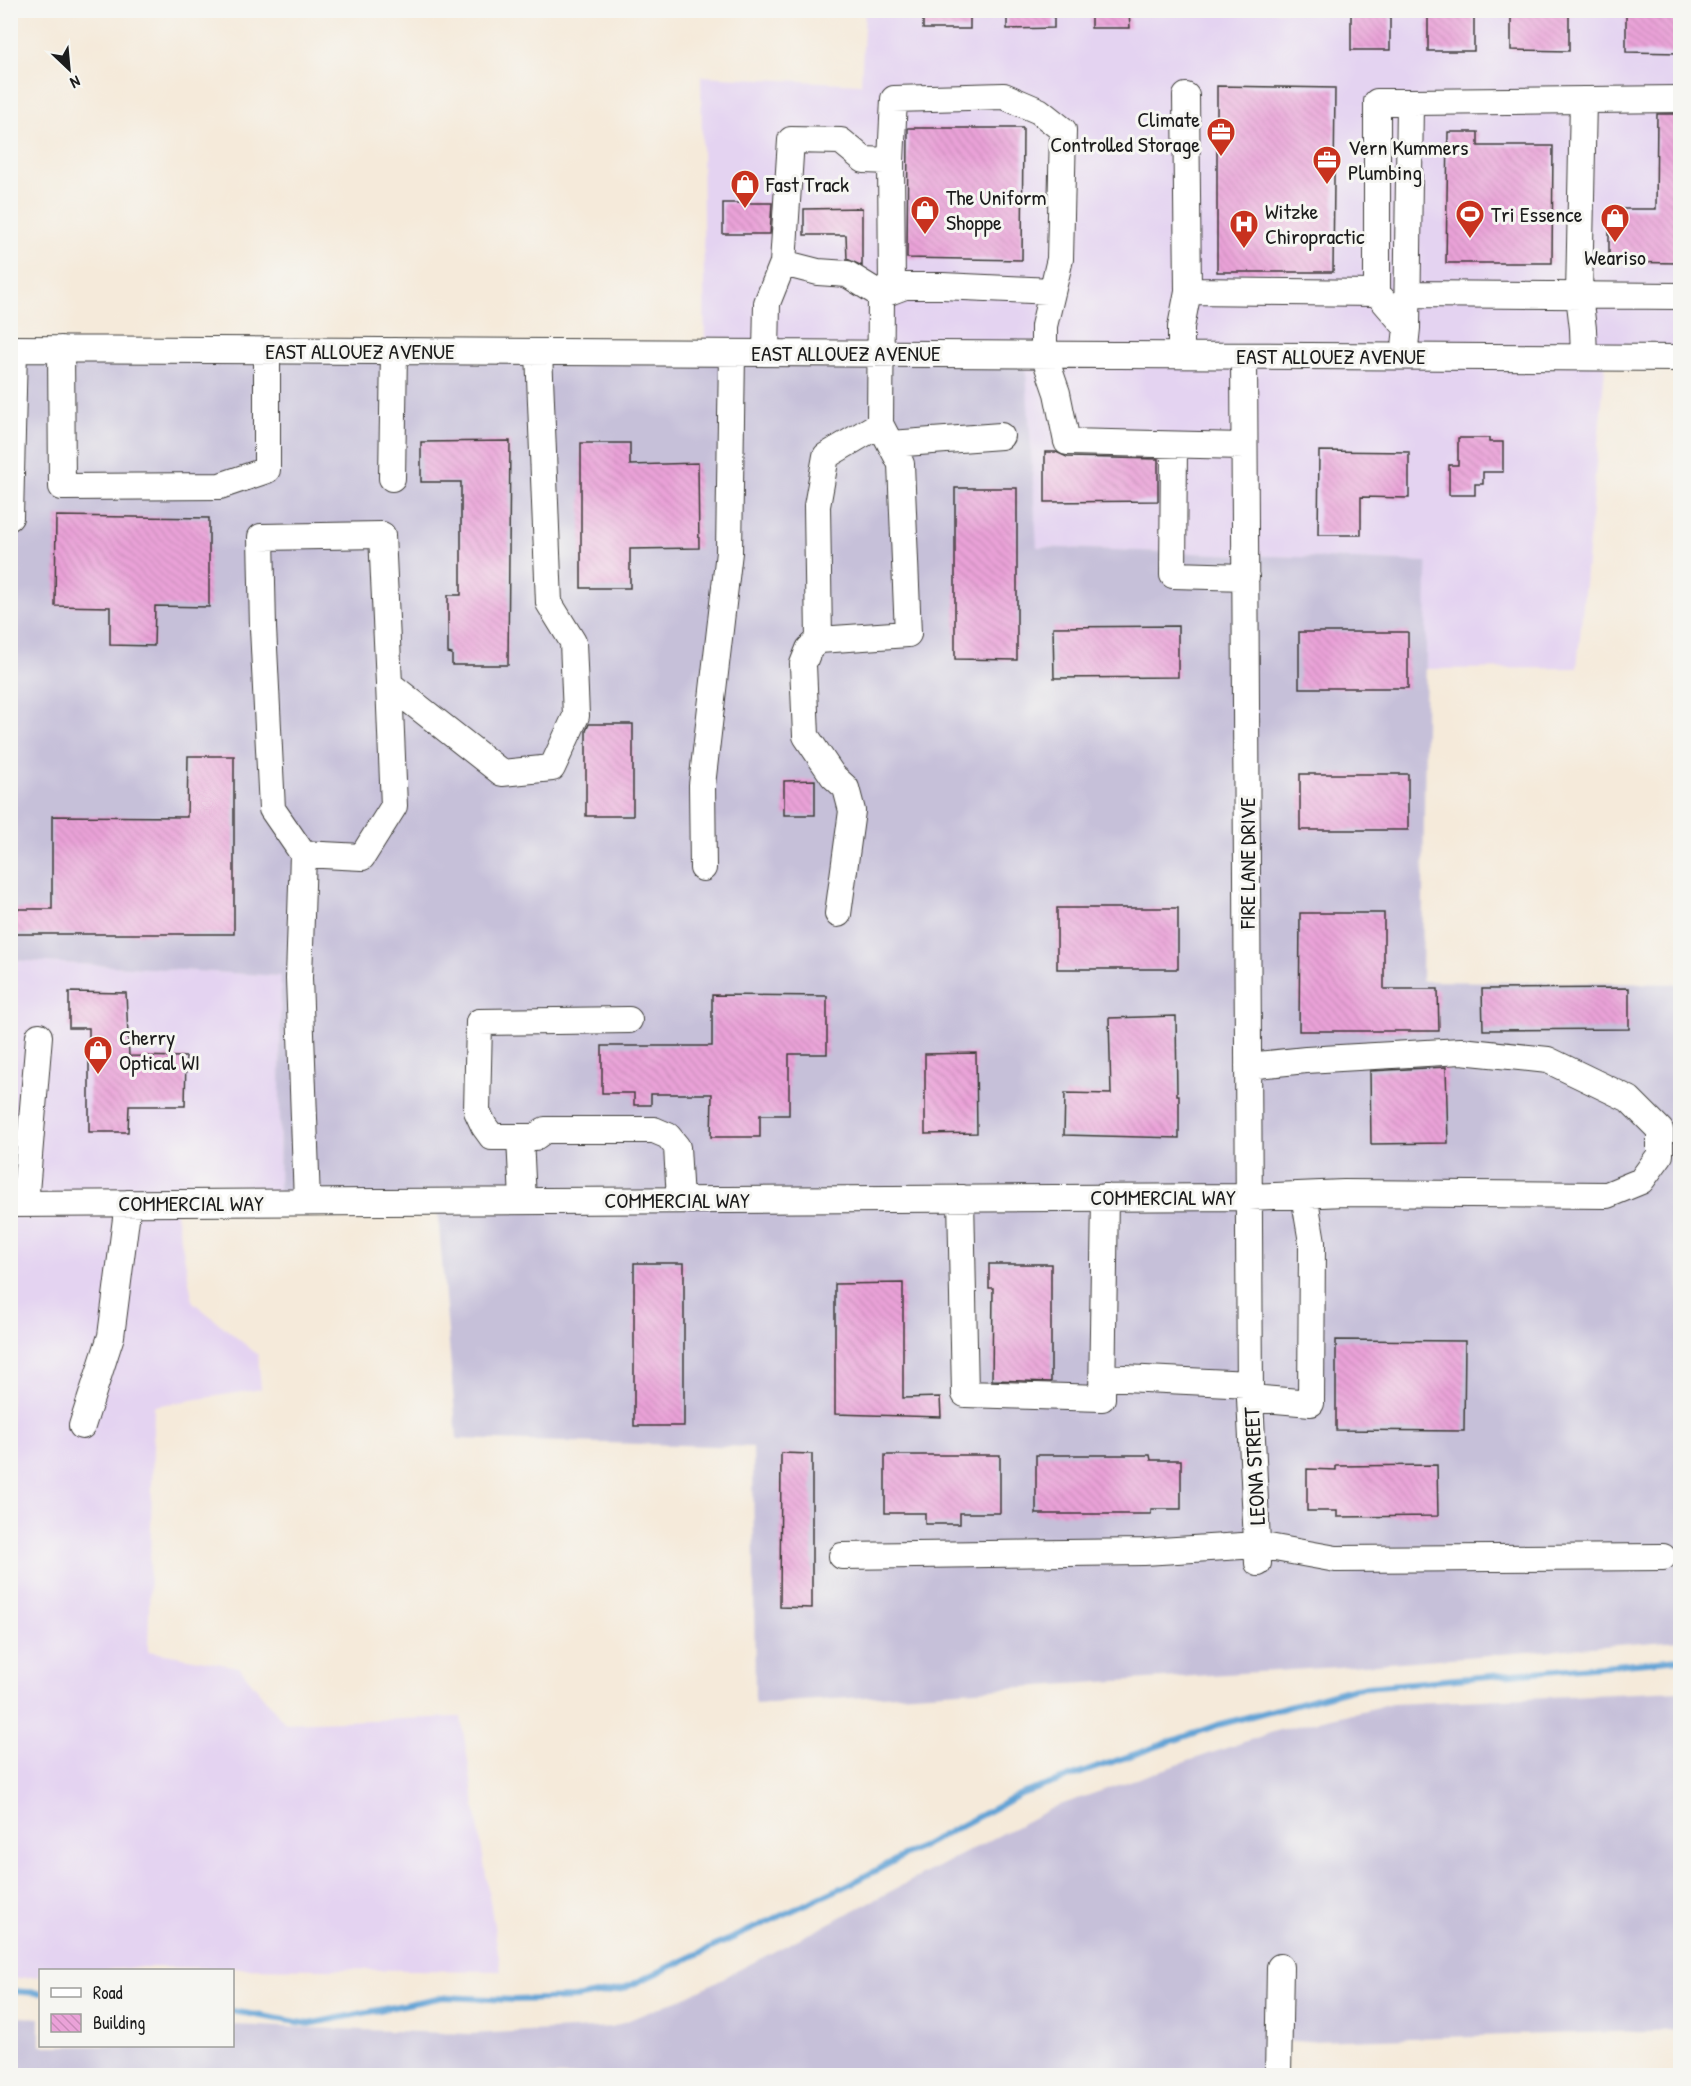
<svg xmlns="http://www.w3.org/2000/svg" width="1691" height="2086" font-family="'Patrick Hand',sans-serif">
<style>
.built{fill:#e4d3f1}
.industrial{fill:#c6c0d9}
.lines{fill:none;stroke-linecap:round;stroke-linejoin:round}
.stream{stroke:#62a3d5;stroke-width:6}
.building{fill:url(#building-back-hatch)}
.minor-casing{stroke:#3d3b38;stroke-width:28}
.minor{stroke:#fff;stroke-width:26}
.labels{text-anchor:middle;stroke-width:6;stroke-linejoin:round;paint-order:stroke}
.poi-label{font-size:22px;fill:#1c1c1c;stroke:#f6f6f2;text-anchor:start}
.street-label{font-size:22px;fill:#1c1c1c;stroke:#f6f6f2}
</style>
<defs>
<pattern id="building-back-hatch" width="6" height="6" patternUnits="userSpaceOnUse" patternTransform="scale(1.5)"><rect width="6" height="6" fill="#eaa2d8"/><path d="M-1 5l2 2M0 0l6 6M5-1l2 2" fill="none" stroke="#c88bb9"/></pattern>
</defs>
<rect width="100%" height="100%" fill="#f6f6f2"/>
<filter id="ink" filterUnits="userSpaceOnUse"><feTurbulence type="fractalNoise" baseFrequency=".0167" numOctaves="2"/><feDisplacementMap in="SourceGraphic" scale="12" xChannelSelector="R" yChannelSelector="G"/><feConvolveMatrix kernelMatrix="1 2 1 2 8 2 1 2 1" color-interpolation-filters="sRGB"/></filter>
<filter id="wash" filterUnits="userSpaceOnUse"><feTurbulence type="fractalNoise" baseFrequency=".008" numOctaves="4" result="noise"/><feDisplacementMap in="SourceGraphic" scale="24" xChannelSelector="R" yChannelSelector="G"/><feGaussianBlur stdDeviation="1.35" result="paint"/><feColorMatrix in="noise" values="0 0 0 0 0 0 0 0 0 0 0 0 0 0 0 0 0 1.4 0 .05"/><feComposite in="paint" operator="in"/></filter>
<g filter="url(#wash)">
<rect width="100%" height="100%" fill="#f5eada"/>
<path class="built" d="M 865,11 L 1680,11 L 1680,358 L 1606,358 L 1577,668 L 1425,669 L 1426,562 L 1037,547 L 705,353 L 701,76 L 861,84 Z
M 10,960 L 281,976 L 279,1202 L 174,1203 L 193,1302 L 258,1355 L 261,1389 L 154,1406 L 148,1651 L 239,1667 L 285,1723 L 461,1717 L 501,1971 L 142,1967 L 104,1970 L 40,1970 L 40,1976 L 11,1979 Z"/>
<path class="industrial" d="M 10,349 L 1025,354 L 1037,547 L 1427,562 L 1422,981 L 1680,984 L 1680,1640 L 1338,1667 L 755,1704 L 753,1447 L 457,1439 L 437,1202 L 279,1202 L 281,976 L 11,960 Z
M 1680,1691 L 1680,2030 L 1279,2042 L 1278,2076 L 11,2076 L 11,2019 L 20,2017 L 40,2018 L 40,2046 L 232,2046 L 233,2025 L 471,2034 L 612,2027 L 690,1995 L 1054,1807 L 1279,1730 L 1392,1704 Z"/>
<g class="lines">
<path class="stream" d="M 10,1991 L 40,1993
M 232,2011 L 309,2024 L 443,1997 L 514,2000 L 575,1998 L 622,1989 L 854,1882 L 1021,1794 L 1218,1725 L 1355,1688 L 1680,1659"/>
</g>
<g id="blocks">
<path class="building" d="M 923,10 L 970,10 L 970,29 L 923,29 Z
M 1007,10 L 1054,10 L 1054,28 L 1007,29 Z
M 1091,10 L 1129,10 L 1130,28 L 1091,28 Z
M 1351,10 L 1390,10 L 1390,50 L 1351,50 Z
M 1428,10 L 1474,10 L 1474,51 L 1428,51 Z
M 1511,10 L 1569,10 L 1569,51 L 1511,50 Z
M 1626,10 L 1680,10 L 1680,53 L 1626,52 Z
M 1217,86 L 1335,88 L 1333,272 L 1217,272 Z
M 1657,114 L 1680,114 L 1680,263 L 1609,262 L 1609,209 L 1656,209 Z
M 908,128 L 1023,128 L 1022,260 L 907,258 Z
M 1448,132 L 1478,132 L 1478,146 L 1553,146 L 1552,263 L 1446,263 Z
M 723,203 L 772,203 L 770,234 L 723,234 Z
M 862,208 L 862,266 L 847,259 L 846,235 L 804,235 L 804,209 Z
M 1458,438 L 1489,438 L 1489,442 L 1503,442 L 1503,472 L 1483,472 L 1483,484 L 1475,484 L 1475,495 L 1449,495 L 1449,465 L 1458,465 Z
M 510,441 L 508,665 L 452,665 L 452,654 L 448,653 L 448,595 L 461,595 L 461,482 L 421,482 L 421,442 Z
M 581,443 L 630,443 L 630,465 L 698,463 L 699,548 L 630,549 L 630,588 L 581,588 Z
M 1319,451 L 1409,452 L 1409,498 L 1361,497 L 1361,535 L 1318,535 Z
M 1045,452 L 1056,452 L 1067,457 L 1158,459 L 1158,501 L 1045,502 Z
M 955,488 L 1017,488 L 1017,660 L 955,659 Z
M 56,516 L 209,518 L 209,607 L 155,606 L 154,646 L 110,645 L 110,607 L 55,606 Z
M 1178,626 L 1178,677 L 1054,678 L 1053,627 Z
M 1299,632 L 1408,632 L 1408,688 L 1299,688 Z
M 589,724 L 633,724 L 633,816 L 586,816 L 586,731 Z
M 188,756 L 234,756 L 234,934 L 14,934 L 14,909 L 52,909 L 52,816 L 187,817 Z
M 1300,774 L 1408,774 L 1408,830 L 1300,830 Z
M 815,780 L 815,815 L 784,815 L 784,781 Z
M 1057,908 L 1178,908 L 1178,969 L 1057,969 Z
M 1300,913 L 1384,913 L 1384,989 L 1438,989 L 1439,1031 L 1299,1031 Z
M 1629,988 L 1629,1029 L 1483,1030 L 1482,989 Z
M 69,992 L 126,993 L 129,1056 L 186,1057 L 185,1106 L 129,1106 L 128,1132 L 89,1132 L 89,1028 L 69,1028 Z
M 712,995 L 827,996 L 827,1054 L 789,1054 L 789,1115 L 760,1115 L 760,1137 L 711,1137 L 712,1094 L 651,1094 L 651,1105 L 634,1105 L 634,1093 L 602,1093 L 602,1046 L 712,1046 Z
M 1176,1016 L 1177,1095 L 1179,1095 L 1179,1138 L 1064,1135 L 1065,1093 L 1111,1094 L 1109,1018 Z
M 976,1053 L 977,1133 L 925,1134 L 925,1054 Z
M 1446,1067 L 1448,1143 L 1371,1144 L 1370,1071 Z
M 634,1263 L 684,1263 L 684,1426 L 634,1426 Z
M 989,1264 L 1051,1264 L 1051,1382 L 992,1380 L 993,1288 L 989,1288 Z
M 903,1283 L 903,1398 L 940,1397 L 941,1417 L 835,1414 L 835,1284 Z
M 1336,1340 L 1465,1341 L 1464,1431 L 1336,1430 Z
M 781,1453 L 812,1454 L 812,1608 L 780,1607 Z
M 885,1455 L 1000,1455 L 1000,1513 L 960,1513 L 960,1524 L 925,1524 L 925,1513 L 885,1513 Z
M 1036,1455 L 1150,1455 L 1151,1460 L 1181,1460 L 1181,1509 L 1151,1509 L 1151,1514 L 1036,1514 Z
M 1437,1465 L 1438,1516 L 1337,1517 L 1337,1511 L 1307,1511 L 1307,1469 L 1336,1470 L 1336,1466 Z"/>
</g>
</g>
<g filter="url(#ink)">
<use href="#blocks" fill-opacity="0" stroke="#3d3b38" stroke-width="1.5"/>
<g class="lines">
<g class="minor-casing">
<path id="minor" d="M 1583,100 L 1579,295 L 1583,329 L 1584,357
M 891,161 L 892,291
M 783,263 L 818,272 L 847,274 L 881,295
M 1188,291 L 1377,293
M 1408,294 L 1680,296
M 1407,328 L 1377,293 L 1377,102 L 1410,102
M 10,349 L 1680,358
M 61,349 L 62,487 L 220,486 L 267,470 L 267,350
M 766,353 L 767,303 L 783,263 L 791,140 L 841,141 L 864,160 L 891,161 L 894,99 L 1004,96 L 1039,111 L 1063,130 L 1060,259 L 1044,326 L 1044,355 L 1057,393 L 1067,442 L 1244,446
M 1181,355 L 1181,327 L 1188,291 L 1186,96
M 1244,356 L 1250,1398 L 1258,1563
M 1404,356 L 1407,328 L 1410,102 L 1680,99
M 880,424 L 901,464 L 908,634 L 819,640 L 817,506 L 826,456 L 880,424 L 881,295 L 905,286 L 942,286 L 1052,291
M 891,444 L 1001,436
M 1174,445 L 1173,575 L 1246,577
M 392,478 L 394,351
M 10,517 L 14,349
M 819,640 L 809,649 L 803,664 L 806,736 L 833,776 L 846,788 L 852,811 L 838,914
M 303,854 L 362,857 L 394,806 L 389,684
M 703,868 L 702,785 L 729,552 L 732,353
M 629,1020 L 479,1022 L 477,1111 L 484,1126 L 492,1137 L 535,1137 L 545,1130 L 654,1130 L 668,1136 L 677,1147 L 680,1200
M 520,1137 L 523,1201
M 961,1198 L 965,1394 L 1102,1398 L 1105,1197
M 307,1202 L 299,978 L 303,854 L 272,809 L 263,628 L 261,537 L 382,535 L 389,684 L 502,773 L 552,768 L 576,716 L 573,642 L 549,603 L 539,352
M 10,1204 L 1249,1197 L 1344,1193 L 1607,1195 L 1641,1181 L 1660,1155 L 1660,1130 L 1629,1099 L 1548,1060 L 1461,1051 L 1306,1060 L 1248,1066
M 25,1204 L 39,1036
M 1103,1377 L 1250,1384
M 1250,1398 L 1311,1403 L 1312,1242 L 1304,1195
M 82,1426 L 111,1336 L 128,1203
M 842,1556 L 1144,1552 L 1258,1545 L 1336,1559 L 1663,1557
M 1278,2076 L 1280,1967"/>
</g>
<use href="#minor" class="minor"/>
</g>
</g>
<defs>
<g id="office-pin" transform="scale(1.5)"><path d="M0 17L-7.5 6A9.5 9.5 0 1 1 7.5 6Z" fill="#c8321e" stroke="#f6f6f2"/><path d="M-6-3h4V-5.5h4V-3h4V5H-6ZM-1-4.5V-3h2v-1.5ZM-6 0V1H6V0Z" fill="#fff"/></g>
<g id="shop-pin" transform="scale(1.5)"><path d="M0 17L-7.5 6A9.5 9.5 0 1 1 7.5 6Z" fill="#c8321e" stroke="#f6f6f2"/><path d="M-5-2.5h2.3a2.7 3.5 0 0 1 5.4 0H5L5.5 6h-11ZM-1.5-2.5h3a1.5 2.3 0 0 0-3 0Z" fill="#fff"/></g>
<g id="stadium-pin" transform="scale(1.5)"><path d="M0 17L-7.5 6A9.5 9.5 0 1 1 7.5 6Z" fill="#c8321e" stroke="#f6f6f2"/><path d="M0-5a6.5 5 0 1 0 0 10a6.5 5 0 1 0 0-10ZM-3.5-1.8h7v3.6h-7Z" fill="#fff"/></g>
<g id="hospital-pin" transform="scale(1.5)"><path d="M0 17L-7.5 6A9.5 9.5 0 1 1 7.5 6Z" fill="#c8321e" stroke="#f6f6f2"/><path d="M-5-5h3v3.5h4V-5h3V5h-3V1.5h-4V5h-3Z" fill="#fff"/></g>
</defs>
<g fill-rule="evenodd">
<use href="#office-pin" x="1221" y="132"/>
<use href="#office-pin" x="1327" y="160"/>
<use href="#shop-pin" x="745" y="184"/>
<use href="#shop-pin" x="925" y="210"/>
<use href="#stadium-pin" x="1470" y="214"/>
<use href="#shop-pin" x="1615" y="218"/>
<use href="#hospital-pin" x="1244" y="224"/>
<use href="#shop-pin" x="98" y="1050"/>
</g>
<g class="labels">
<g class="poi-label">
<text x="1200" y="127" text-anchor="end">Climate<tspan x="1200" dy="25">Controlled Storage</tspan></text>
<text x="1348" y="155">Vern Kummers<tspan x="1348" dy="25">Plumbing</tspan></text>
<text x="766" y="192">Fast Track</text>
<text x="946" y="205">The Uniform<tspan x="946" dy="25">Shoppe</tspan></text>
<text x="1265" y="219">Witzke<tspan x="1265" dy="25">Chiropractic</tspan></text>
<text x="1491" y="222">Tri Essence</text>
<text x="1615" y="265" text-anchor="middle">Weariso</text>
<text x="119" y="1045">Cherry<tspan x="119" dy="25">Optical WI</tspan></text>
</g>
<g class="street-label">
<text x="360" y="359">EAST ALLOUEZ AVENUE</text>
<text x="846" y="361">EAST ALLOUEZ AVENUE</text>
<text x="1331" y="364">EAST ALLOUEZ AVENUE</text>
<text transform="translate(1247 863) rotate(-90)" y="8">FIRE LANE DRIVE</text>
<text x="1163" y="1205">COMMERCIAL WAY</text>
<text x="677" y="1208">COMMERCIAL WAY</text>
<text x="191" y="1211">COMMERCIAL WAY</text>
<text transform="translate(1254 1466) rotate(-93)" y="8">LEONA STREET</text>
</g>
</g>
<rect width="1691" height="2086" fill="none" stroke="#f6f6f2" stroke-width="36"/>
<rect x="39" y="1969" width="195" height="78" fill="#f6f6f2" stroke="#9f9f9c" stroke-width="1.5"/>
<rect x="51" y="1988" width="30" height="9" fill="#ffffff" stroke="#9f9f9c" stroke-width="1.5"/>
<text x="93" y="1999" font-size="18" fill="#1c1c1c">Road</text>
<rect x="51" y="2014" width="30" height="18" fill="url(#building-back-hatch)" stroke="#9f9f9c" stroke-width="1.5"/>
<text x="93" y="2029" font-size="18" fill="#1c1c1c">Building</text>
<g transform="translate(69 69) rotate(154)" stroke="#f6f6f2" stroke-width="4.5" paint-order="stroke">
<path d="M0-4.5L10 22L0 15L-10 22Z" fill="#1c1c1c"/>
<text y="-9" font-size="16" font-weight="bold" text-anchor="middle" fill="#1c1c1c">N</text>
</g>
</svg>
